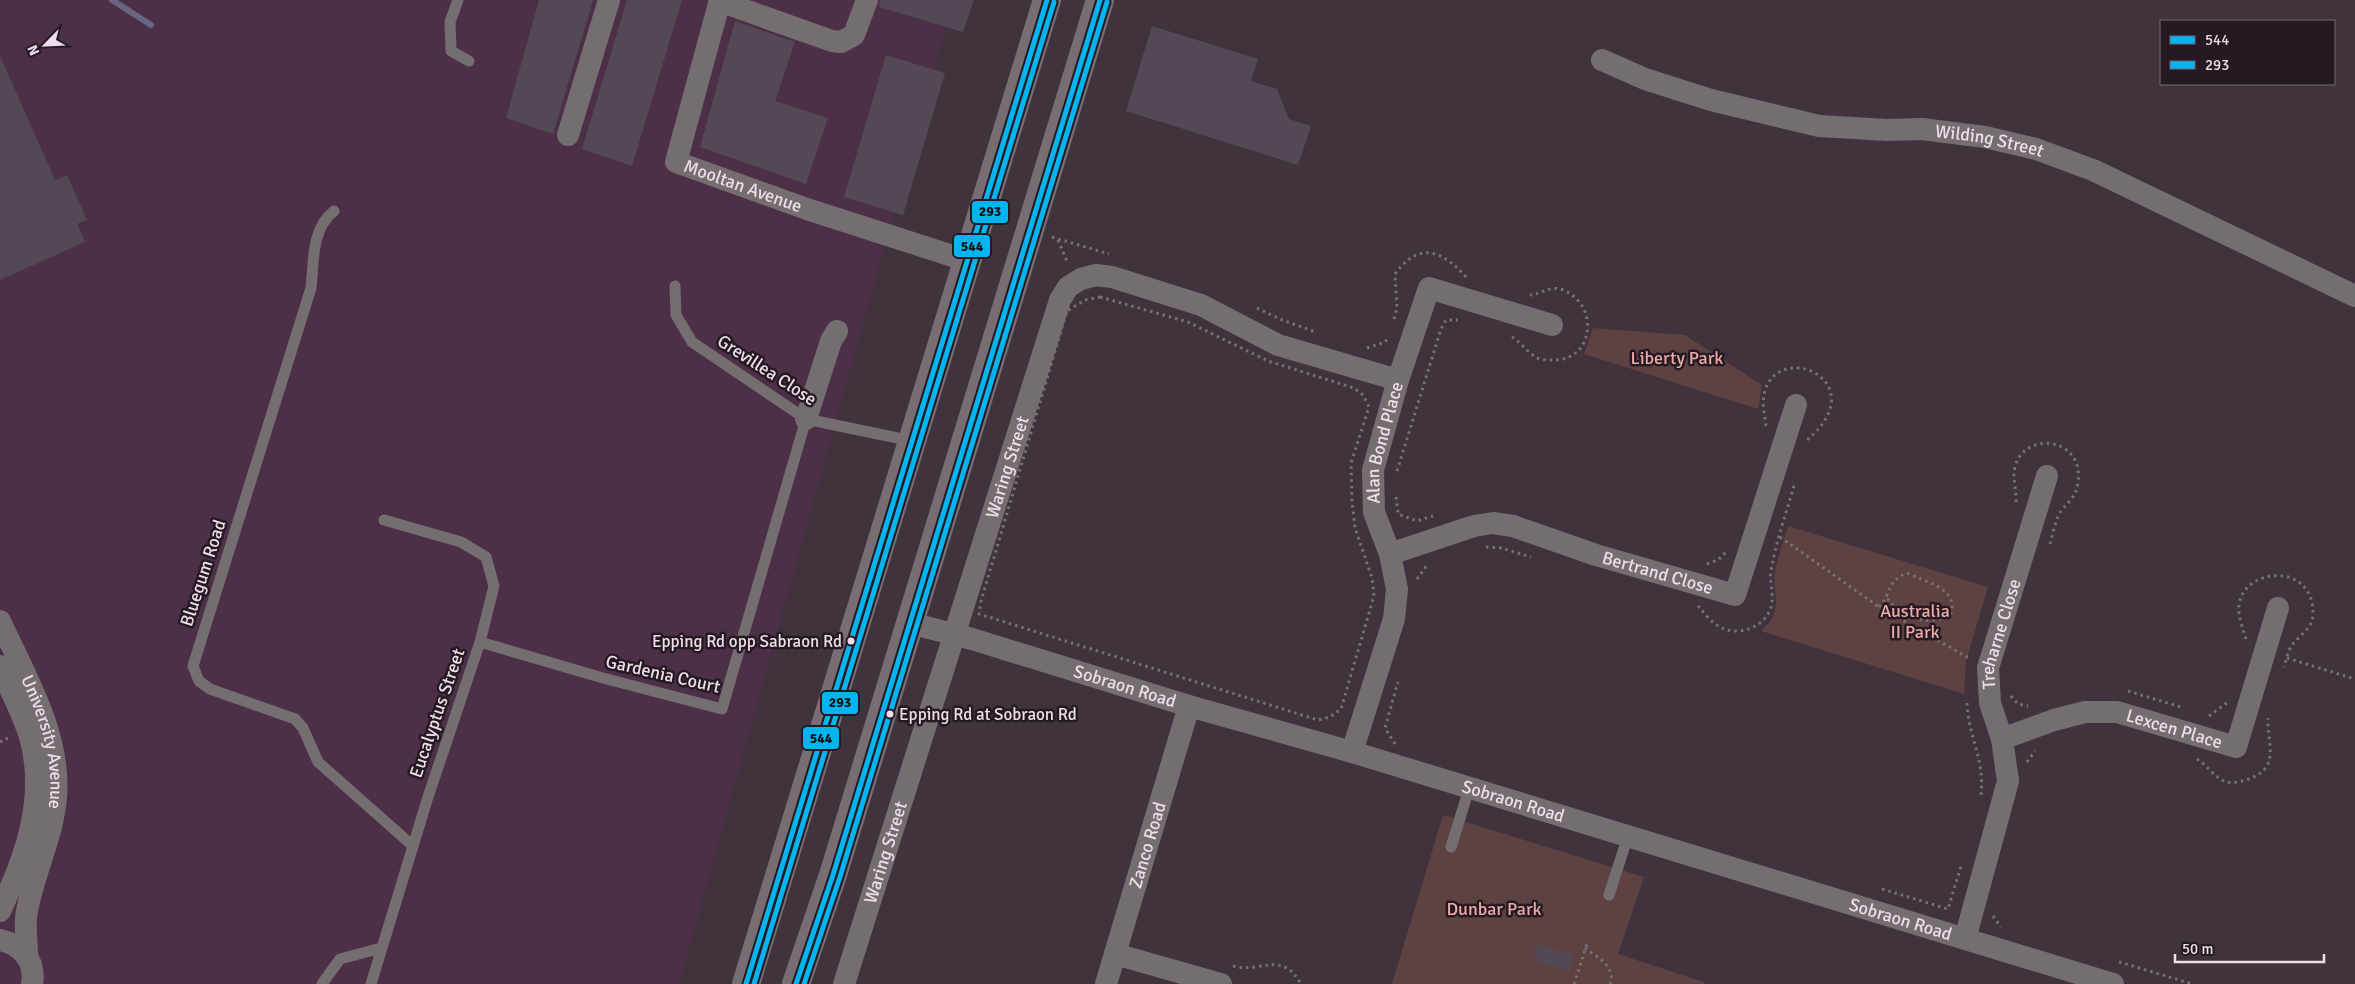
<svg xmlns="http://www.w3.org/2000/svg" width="2355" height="984" font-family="Signika,sans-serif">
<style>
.built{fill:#4d3048}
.green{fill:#5d4241}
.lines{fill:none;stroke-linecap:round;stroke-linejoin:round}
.stream{stroke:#676784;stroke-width:6}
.building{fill:#524954}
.path{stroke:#787075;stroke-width:3;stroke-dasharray:2.5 4;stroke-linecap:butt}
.lane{stroke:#756e71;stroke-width:11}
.street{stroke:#756e71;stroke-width:22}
.primary{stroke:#776e74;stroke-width:28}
.bus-1-casing{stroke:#251a23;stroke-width:9}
.bus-2-casing{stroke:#251a23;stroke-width:9}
.bus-1{stroke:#00b5ef;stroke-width:5}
.bus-2{stroke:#00b5ef;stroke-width:5}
.bus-dot{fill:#eeddea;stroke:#251a23;stroke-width:2}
.labels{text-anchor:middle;stroke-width:5;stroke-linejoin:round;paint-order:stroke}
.bus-label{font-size:17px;fill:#eeddea;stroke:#251a23;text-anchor:end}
.street-label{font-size:18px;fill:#eeddea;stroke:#251a23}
.park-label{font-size:18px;fill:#edaba7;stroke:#251a23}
.line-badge{stroke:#251a23;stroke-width:2}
.pale-badge-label{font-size:14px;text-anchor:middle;font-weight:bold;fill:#111}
</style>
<rect width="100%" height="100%" fill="#40333e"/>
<path class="built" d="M 0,0 L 953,0 L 679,984 L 0,984 Z"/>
<path class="green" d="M 1593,328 L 1685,335 L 1762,385 L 1758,409 L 1584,354 Z
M 1788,526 L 1988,587 L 1966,661 L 1964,694 L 1761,631 C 1787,607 1770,594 1776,567 C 1779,553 1784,539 1788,526 Z
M 1443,815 L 1644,877 L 1618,954 L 1704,982 L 1704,984 L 1392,984 Z"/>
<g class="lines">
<path class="stream" d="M 112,0 L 151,25"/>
</g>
<path class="building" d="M 539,0 L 593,0 L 553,134 L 506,118 Z
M 627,0 L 682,0 L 632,166 L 582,149 Z
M 880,0 L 974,0 L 963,32 L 879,7 Z
M 735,21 L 795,42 L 775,101 L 828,118 L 806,184 L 700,147 Z
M 1152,26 L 1258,59 L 1251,81 L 1277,89 L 1289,119 L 1311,126 L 1298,165 L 1126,111 Z
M 886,55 L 945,73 L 903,215 L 844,197 Z
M 0,56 L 55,180 L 67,175 L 87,220 L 77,224 L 85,242 L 0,280 Z
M 1538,944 L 1574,955 L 1569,971 L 1533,960 Z"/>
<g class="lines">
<path class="path" d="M 1052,237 L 1109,254
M 1058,240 L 1068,264
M 1100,297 L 1188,322 L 1268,361 L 1354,388 L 1363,395 L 1369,407 L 1351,463 L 1352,502 L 1355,528 L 1372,578 L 1374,596 L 1341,709 L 1330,717 L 1318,720 L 979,614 L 981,601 L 1067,311 L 1085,300 Z
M 1257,308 L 1282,320 L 1316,332
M 1394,319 L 1397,308 L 1395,274 C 1419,241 1442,250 1466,277
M 1512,337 C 1520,342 1527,351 1535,357 C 1541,360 1548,360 1554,360 C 1595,360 1599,304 1563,290 C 1549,285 1542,294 1530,295
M 1367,348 L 1385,342 L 1389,337
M 1766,426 C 1765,415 1762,405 1764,395 C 1774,343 1858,373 1823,423 C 1819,429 1813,435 1807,440
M 1397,471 L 1441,329 L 1446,320 L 1458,320
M 1396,497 L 1398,514 L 1417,521 L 1433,516
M 2016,502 C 2017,488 2011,477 2016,464 C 2027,431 2084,438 2078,482 C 2077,496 2069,501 2061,511 C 2055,520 2053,534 2050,544
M 1780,537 L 1879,607 L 1969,658
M 1486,547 L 1501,548 L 1531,557
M 1707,564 L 1718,560 L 1726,552
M 1417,579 L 1428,564
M 1698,606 C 1704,613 1712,623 1720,627 C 1736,636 1761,629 1769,612 C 1776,600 1769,584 1771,571 C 1776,541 1787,511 1795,482
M 1879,607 C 1893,592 1885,583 1907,573 C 1926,582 1961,589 1950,616 C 1928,626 1902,618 1887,598
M 2246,639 C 2243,630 2240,621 2239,613 C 2234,568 2314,558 2313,614 C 2313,628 2300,635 2292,645 C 2288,651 2286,660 2284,667
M 2287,658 L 2355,679
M 2128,691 L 2184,708
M 2011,696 L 2018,704 L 2028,706
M 1967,703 C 1968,736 1985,759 1981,795
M 2209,716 L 2228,702
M 0,742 L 8,738
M 1395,744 L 1385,728 L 1398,682
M 2197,759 C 2207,765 2213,776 2224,781 C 2231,784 2239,782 2246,780 C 2282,768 2267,746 2268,718
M 2027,762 L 2035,751
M 1882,889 L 1948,909 L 1962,863
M 1993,916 L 2001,927
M 1585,948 C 1597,957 1616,966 1610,984
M 2119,962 L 2193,984
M 1233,966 C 1260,974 1281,949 1301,984
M 1574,984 L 1587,944"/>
<path class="lane" d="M 458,0 L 450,22 L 451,51 L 469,61
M 334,211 C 311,229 314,262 311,288 L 193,666 L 199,681 L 210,689 L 295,719 L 303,728 L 318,762 L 413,846
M 675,286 L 676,315 L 692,342 L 806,419 L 912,441
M 480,642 L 603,678 L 722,709 L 806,419
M 1451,847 L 1469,789
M 1609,895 L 1628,836
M 322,984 L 340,959 L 381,948
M 371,984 L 428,797 L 480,642 L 494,586 L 486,557 L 461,542 L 384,520"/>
<g class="street">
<path id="s1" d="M 720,0 L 676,162 L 807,209 L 968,261"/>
<path d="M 719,1 L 832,41 L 841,42 L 854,35 L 867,0"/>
<path id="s2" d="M 1602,60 L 1645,79 L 1711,100 L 1819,126 L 1887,130 L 1922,129 L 1985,137 L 2036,149 L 2093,170 L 2355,296"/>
<path d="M 568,135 L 609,0"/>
<path d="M 806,419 L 831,341 L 837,331"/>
<path id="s3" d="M 1390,554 L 1474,526 L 1493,523 L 1513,526 L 1596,555 L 1735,595 L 1796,405"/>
<path id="s4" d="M 0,621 C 25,676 61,734 56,797 C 53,836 34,872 27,911 C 24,925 27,942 27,956"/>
<path id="s5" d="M 910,623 L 972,639 L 1189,706 L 1352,752 L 2113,984"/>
<path d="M 0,666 C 10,690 23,713 30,737 C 47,797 26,857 0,911"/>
<path id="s6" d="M 2002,739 L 2054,720 L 2085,712 L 2117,712 L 2236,747 L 2278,608"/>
<path id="s7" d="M 1352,752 L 1394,619 L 1397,589 L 1390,554 L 1374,512 L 1373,470 L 1398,380 L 1429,288 L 1552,325"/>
<path id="s8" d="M 1965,939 L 2008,781 L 2002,739 L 1990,703 L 1988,668 L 2047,476"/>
<path d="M 0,940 C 22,945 36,961 32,984"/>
<path d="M 1115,954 L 1221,984"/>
<path id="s9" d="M 844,984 L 1060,300 L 1068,287 L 1081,279 L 1096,275 L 1112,277 L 1201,305 L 1278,345 L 1398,380"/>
<path id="s10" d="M 1106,984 L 1189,706"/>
</g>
<path class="primary" d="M 746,984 L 1047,0
M 796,984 L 833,875 L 910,623 L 1100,0"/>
<g class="bus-1-casing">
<path id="bus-1" d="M 746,984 L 1047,0
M 796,984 L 833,875 L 1100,0"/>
</g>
<g class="bus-2-casing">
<path id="bus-2" d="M 754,984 L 1054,2
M 804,984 L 840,877 L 1107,2"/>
</g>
<use href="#bus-1" class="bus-1"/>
<use href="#bus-2" class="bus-2"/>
</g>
<g class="bus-dot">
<circle cx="851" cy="641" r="4.5"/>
<circle cx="890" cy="714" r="4.5"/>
</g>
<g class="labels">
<g class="bus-label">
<text x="842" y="647">Epping Rd opp Sabraon Rd</text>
<text x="899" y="720" text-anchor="start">Epping Rd at Sobraon Rd</text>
</g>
<g class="street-label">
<text dy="6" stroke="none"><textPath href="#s2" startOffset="399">Wilding Street</textPath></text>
<text dy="6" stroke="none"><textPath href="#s1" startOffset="239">Mooltan Avenue</textPath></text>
<text transform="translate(767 370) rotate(33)" y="6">Grevillea Close</text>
<text dy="6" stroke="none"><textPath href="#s7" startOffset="321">Alan Bond Place</textPath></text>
<text dy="6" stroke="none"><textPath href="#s9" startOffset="542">Waring Street</textPath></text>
<text transform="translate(203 573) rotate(-72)" y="6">Bluegum Road</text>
<text dy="6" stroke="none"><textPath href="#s3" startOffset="280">Bertrand Close</textPath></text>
<text dy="6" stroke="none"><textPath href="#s8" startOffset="315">Treharne Close</textPath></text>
<text transform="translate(663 674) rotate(13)" y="6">Gardenia Court</text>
<text dy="6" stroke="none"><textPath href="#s5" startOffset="224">Sobraon Road</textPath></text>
<text transform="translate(437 713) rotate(-71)" y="6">Eucalyptus Street</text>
<text dy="6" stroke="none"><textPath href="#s6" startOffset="179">Lexcen Place</textPath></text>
<text dy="6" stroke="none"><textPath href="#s4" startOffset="130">University Avenue</textPath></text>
<text dy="6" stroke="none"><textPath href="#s5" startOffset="629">Sobraon Road</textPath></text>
<text dy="6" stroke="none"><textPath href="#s10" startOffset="145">Zanco Road</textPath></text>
<text dy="6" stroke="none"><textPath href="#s9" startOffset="138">Waring Street</textPath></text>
<text dy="6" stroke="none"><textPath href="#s5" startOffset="1034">Sobraon Road</textPath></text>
</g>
<g class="park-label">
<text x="1677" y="364">Liberty Park</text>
<text x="1915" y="617">Australia<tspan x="1915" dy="21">II Park</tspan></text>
<text x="1494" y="915">Dunbar Park</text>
</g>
</g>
<g class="line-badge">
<rect x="971" y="200" width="38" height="24" rx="5" fill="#00b5ef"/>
<rect x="953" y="234" width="38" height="24" rx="5" fill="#00b5ef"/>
<rect x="821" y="691" width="38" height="24" rx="5" fill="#00b5ef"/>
<rect x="802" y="726" width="38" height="24" rx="5" fill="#00b5ef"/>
</g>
<g class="pale-badge-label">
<text x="990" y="216">293</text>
<text x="972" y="251">544</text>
<text x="840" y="707">293</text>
<text x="821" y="743">544</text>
</g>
<rect x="2160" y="20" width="175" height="65" fill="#251a23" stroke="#756873"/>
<rect x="2170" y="36" width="25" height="8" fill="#00b5ef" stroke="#756873"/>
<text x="2205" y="45" font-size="15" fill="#eeddea">544</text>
<rect x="2170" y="61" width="25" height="8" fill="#00b5ef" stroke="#756873"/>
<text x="2205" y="70" font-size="15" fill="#eeddea">293</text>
<g transform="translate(45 45) rotate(246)" stroke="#251a23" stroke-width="4" paint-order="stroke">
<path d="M0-4L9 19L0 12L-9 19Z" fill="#eeddea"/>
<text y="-8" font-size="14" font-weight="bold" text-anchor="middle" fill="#eeddea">N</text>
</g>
<path d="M2175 954v8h149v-8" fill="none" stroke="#eeddea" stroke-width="2.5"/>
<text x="2182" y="954" font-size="15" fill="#eeddea" stroke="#251a23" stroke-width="4" paint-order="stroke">50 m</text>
</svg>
